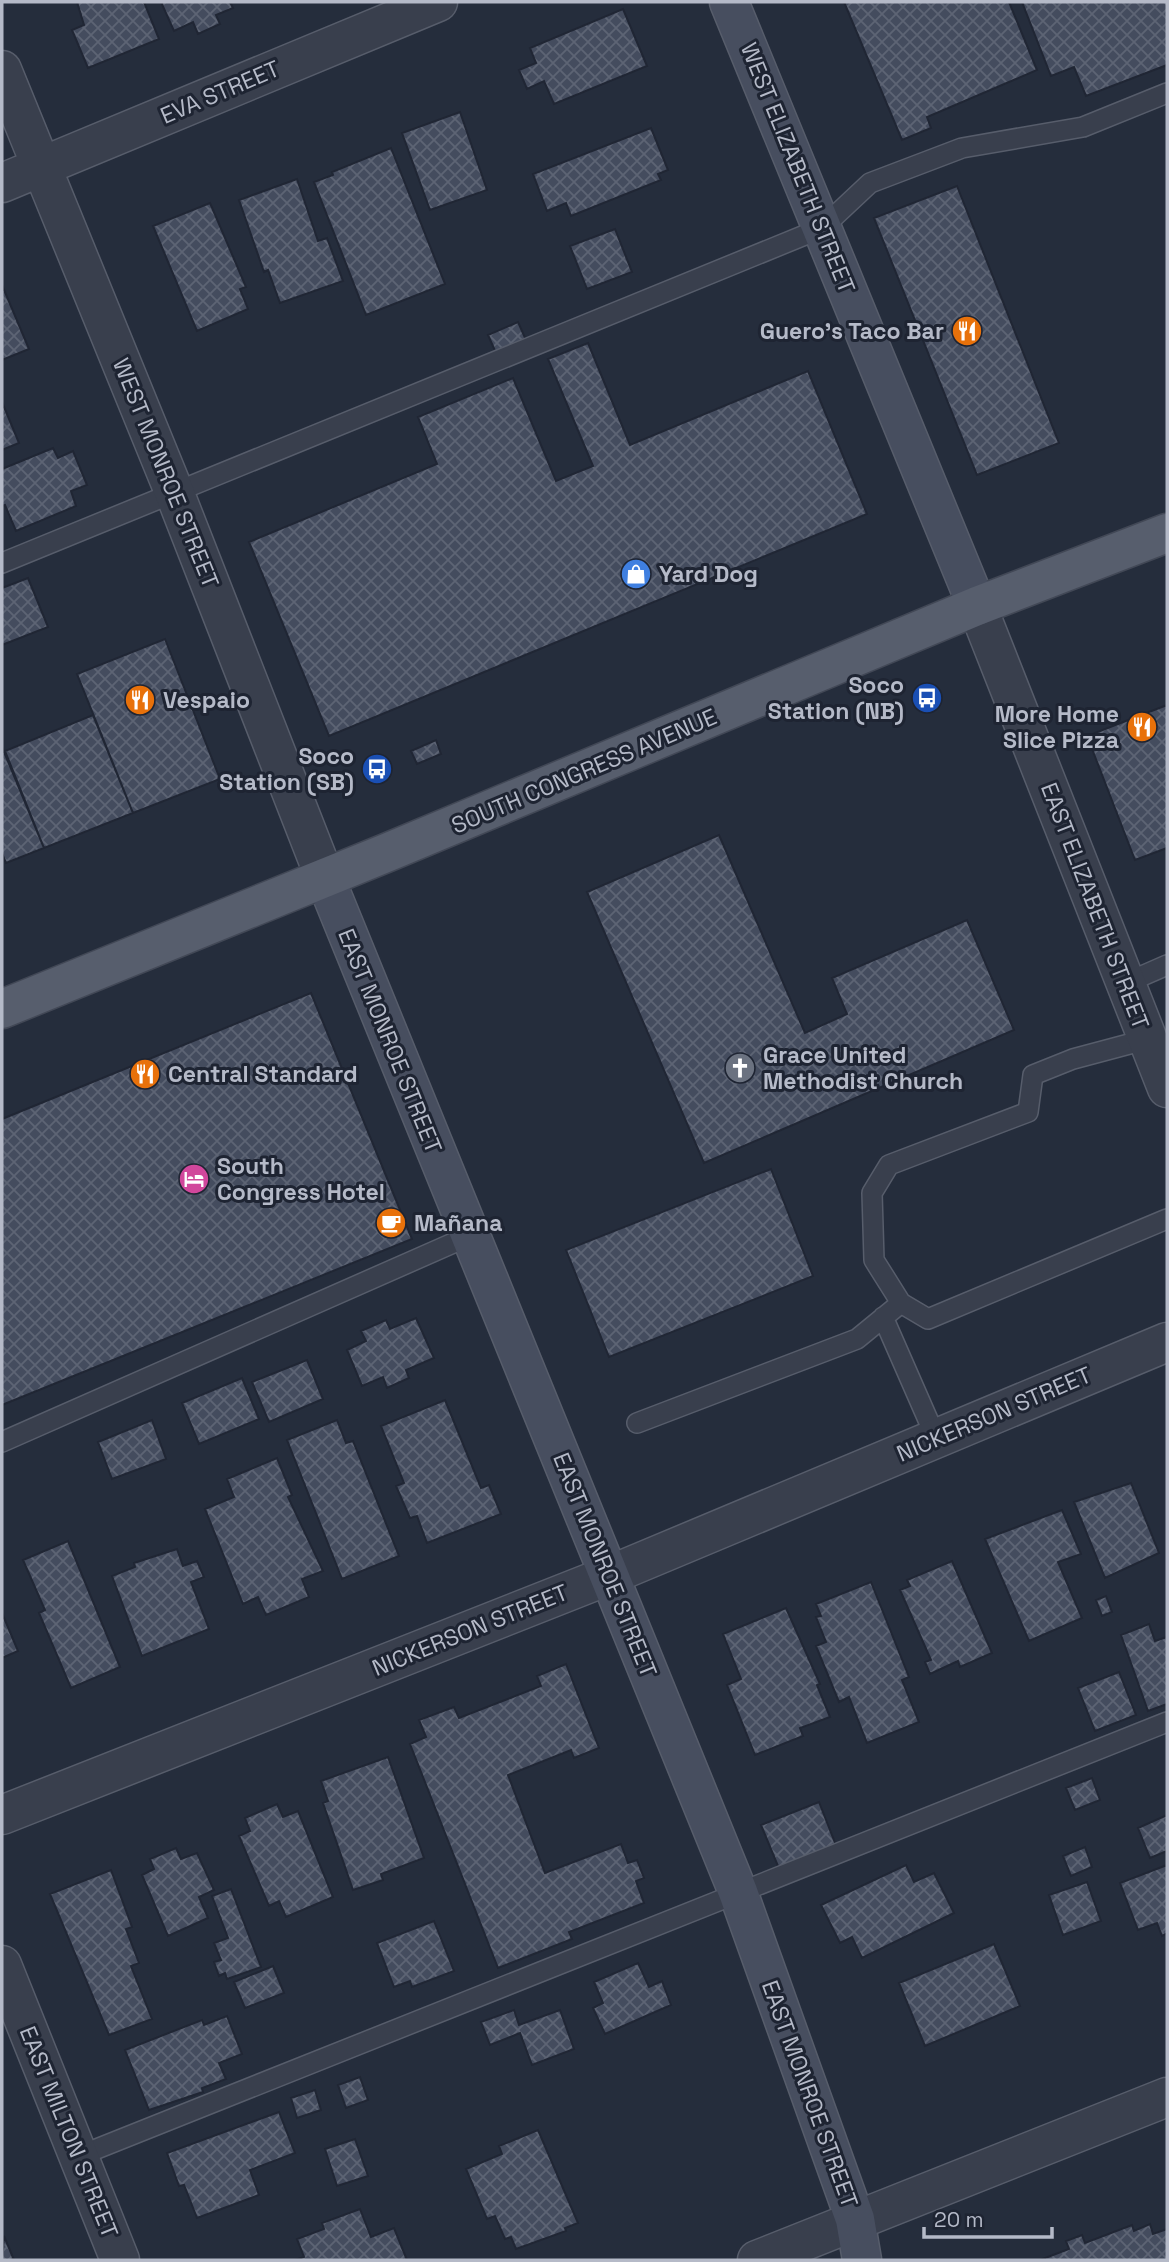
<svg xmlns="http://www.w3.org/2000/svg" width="1169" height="2262" font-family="'Space Grotesk',sans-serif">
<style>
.building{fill:url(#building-cross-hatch);stroke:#202634;stroke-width:2}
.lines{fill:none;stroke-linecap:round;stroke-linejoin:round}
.lane-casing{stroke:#575d6b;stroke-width:22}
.street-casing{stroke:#575d6b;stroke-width:41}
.secondary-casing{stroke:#575d6b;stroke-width:41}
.primary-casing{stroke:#424856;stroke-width:41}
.lane{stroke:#393f4d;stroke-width:19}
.street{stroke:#393f4d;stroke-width:38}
.secondary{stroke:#474e5f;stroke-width:38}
.primary{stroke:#575e6d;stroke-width:38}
.labels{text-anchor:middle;stroke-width:6;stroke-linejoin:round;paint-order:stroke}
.street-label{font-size:23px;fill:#b5bac8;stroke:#1e2432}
.poi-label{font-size:23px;font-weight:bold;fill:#b5bac8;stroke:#1e2432;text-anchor:start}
</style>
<defs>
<pattern id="building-cross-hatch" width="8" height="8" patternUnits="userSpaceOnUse" patternTransform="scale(1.75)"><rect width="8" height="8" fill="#444c5e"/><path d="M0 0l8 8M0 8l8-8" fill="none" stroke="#5d6474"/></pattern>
</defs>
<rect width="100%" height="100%" fill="#252d3c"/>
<path class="building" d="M 77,2 L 144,2 L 159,39 L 88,68 L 72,30 L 84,25 Z
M 161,2 L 230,2 L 233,8 L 216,15 L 220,24 L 198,34 L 193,22 L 174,31 Z
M 844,2 L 1009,2 L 1037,70 L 927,117 L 931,128 L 902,140 Z
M 1022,2 L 1167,2 L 1167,65 L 1086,96 L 1074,67 L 1051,76 Z
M 623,9 L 647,66 L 554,104 L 544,81 L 527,89 L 519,70 L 536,63 L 530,48 Z
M 460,112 L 487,190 L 430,210 L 402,133 Z
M 651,128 L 668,170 L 658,174 L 661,180 L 571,216 L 566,203 L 547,211 L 533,174 Z
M 391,148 L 445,284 L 366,315 L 314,182 L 333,175 L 332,172 Z
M 297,179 L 318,241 L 327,238 L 343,281 L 280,303 L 268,270 L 264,272 L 239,200 Z
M 957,186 L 1059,443 L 977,475 L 874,218 Z
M 210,203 L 246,287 L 240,289 L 248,309 L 197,331 L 153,226 Z
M 615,229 L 632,272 L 587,289 L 570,246 Z
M 2,285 L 29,349 L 2,360 Z
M 518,322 L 526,340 L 496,353 L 488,335 Z
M 588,343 L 630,445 L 808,371 L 867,514 L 329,736 L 249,542 L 437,464 L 418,417 L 513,378 L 556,481 L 593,466 L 548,359 Z
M 2,402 L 19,443 L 2,450 Z
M 53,448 L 58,458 L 73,451 L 87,485 L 71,491 L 76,506 L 16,531 L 5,505 L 2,506 L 2,469 Z
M 28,578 L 48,627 L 2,645 L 2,588 Z
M 165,639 L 220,779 L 133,813 L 77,674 Z
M 1167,705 L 1167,848 L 1135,860 L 1087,736 Z
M 93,715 L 133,813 L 44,848 L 5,751 Z
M 436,740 L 441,754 L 417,764 L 411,751 Z
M 2,747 L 44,848 L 6,863 L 2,853 Z
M 719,835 L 805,1033 L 847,1014 L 832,978 L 967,920 L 1014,1030 L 704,1163 L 587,892 Z
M 311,993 L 412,1239 L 2,1405 L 2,1119 Z
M 771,1169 L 813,1276 L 609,1357 L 566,1250 Z
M 416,1318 L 434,1358 L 406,1370 L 409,1378 L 387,1388 L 383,1377 L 362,1386 L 347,1350 L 366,1341 L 361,1331 L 386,1320 L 390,1329 Z
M 307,1360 L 323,1399 L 269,1422 L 252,1382 Z
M 242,1378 L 259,1419 L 199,1444 L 182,1403 Z
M 445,1400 L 481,1488 L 489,1485 L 501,1514 L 427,1543 L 417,1516 L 410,1518 L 396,1486 L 404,1483 L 381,1426 Z
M 152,1420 L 166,1459 L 112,1479 L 98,1442 Z
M 337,1420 L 346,1443 L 353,1441 L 399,1556 L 342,1579 L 287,1440 Z
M 277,1458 L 292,1495 L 288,1497 L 323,1571 L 302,1579 L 309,1597 L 266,1615 L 258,1597 L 243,1604 L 205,1509 L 234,1497 L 227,1479 Z
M 1131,1483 L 1159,1553 L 1105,1578 L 1074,1502 Z
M 1062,1510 L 1081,1554 L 1058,1562 L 1082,1618 L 1029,1641 L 985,1539 Z
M 68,1541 L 120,1667 L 71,1688 L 39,1613 L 45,1610 L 23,1560 Z
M 177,1549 L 183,1566 L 197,1561 L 204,1577 L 191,1582 L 209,1629 L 142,1656 L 112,1576 L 135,1567 L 134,1563 Z
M 952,1561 L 992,1653 L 960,1667 L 958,1661 L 930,1674 L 925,1662 L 931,1660 L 900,1590 L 910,1586 L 907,1580 Z
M 871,1582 L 909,1677 L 902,1680 L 919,1722 L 867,1743 L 849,1697 L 839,1702 L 816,1646 L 826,1642 L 816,1617 L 821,1616 L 816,1604 Z
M 1106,1596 L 1112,1612 L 1102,1616 L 1096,1600 Z
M 786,1608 L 820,1684 L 817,1685 L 830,1717 L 800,1728 L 803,1736 L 755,1755 L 727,1685 L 741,1679 L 723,1634 Z
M 2,1613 L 18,1651 L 2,1658 Z
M 1149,1624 L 1155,1641 L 1167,1637 L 1167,1704 L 1148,1711 L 1121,1635 Z
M 566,1664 L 599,1748 L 574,1758 L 571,1750 L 508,1775 L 545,1873 L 621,1844 L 628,1863 L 637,1860 L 644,1878 L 636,1881 L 644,1903 L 569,1932 L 572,1939 L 498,1968 L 410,1744 L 426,1737 L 419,1720 L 454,1707 L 459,1718 L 541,1686 L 537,1676 Z
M 1119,1672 L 1136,1715 L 1095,1731 L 1078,1688 Z
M 388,1757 L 424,1858 L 381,1874 L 383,1880 L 353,1890 L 323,1803 L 328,1801 L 321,1781 Z
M 1092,1778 L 1100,1800 L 1075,1810 L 1066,1788 Z
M 819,1802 L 837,1848 L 780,1871 L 761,1825 Z
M 277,1804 L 283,1817 L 298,1811 L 333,1897 L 286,1917 L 279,1901 L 269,1906 L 239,1836 L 250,1831 L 245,1818 Z
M 1167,1815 L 1167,1851 L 1150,1858 L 1138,1828 Z
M 1085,1847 L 1092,1867 L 1071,1876 L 1063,1856 Z
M 176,1848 L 181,1859 L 197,1853 L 214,1890 L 199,1897 L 208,1918 L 168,1936 L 142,1875 L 154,1869 L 150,1859 Z
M 906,1865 L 914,1882 L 934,1873 L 954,1913 L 862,1958 L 852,1937 L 840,1943 L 821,1905 Z
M 1167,1865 L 1167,1933 L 1162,1936 L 1157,1923 L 1138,1930 L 1120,1883 Z
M 111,1870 L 132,1927 L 126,1929 L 139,1963 L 131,1966 L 152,2019 L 109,2035 L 50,1894 Z
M 1087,1882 L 1101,1921 L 1063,1935 L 1049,1895 Z
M 231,1889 L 261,1967 L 227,1979 L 225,1973 L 219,1976 L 214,1962 L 221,1960 L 214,1943 L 228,1938 L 212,1896 Z
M 434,1921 L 454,1971 L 412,1987 L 410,1981 L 394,1987 L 377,1943 Z
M 994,1944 L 1020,2006 L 925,2046 L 899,1983 Z
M 638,1963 L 649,1987 L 662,1981 L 671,2005 L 605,2034 L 593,2008 L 603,2003 L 594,1982 Z
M 273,1966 L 284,1993 L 245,2008 L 234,1982 Z
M 514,2010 L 519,2025 L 560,2010 L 574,2049 L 532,2065 L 520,2033 L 490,2045 L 481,2022 Z
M 227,2016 L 242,2054 L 219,2063 L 226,2079 L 202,2088 L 203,2092 L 149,2110 L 125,2050 L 202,2020 L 204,2025 Z
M 360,2077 L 368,2100 L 346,2108 L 338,2085 Z
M 315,2090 L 321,2110 L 297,2118 L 291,2098 Z
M 279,2112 L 295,2153 L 250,2170 L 259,2195 L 197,2218 L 184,2185 L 179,2186 L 167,2153 Z
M 538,2130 L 578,2223 L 565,2228 L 566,2231 L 516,2249 L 511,2237 L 505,2239 L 495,2216 L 487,2219 L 466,2169 L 502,2154 L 499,2146 Z
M 355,2139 L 368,2176 L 337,2186 L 325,2149 Z
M 360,2209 L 371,2237 L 394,2228 L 407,2260 L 295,2260 L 304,2257 L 297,2239 L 324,2229 L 322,2223 Z
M 1150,2224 L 1153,2234 L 1167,2229 L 1167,2260 L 1040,2260 L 1069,2249 L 1066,2241 L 1082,2235 L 1085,2243 L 1132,2225 L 1134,2231 Z
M 4,2236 L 14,2260 L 2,2260 Z"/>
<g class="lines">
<g class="lane-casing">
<path id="lane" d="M 2,563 L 822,228 L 870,183 L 962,148 L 1083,127 L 1167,93
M 1126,983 L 1167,965
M 1148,1039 L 1073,1059 L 1033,1075 L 1028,1112 L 889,1165 L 872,1193 L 874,1260 L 901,1303 L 928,1319 L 1167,1219
M 883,1317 L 936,1438
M 637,1423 L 857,1339 L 901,1303
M 2,1442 L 469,1236
M 79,2156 L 1167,1722"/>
</g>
<g class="street-casing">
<path id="street" d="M 2,70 L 175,494 L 325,878
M 2,183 L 438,2
M 977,606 L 1167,1088
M 2,1815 L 610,1575 L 1167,1342
M 2,1965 L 120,2260
M 757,2260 L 1167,2097"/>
</g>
<g class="secondary-casing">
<path id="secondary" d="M 729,2 L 977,606
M 325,878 L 738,1892 L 855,2219 L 862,2260"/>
</g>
<g class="primary-casing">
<path id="primary" d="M 2,1009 L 386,853 L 977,606 L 1167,533"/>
</g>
<use href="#lane" class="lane"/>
<use href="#street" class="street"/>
<use href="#secondary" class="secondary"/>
<use href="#primary" class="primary"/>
</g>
<defs>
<g id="restaurant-disc" transform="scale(1.575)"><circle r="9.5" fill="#e8710a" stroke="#1e2432"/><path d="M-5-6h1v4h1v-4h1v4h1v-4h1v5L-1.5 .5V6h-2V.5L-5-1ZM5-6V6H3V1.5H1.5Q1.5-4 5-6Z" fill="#fff"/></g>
<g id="shop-disc" transform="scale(1.575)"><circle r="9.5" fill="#3f7fe0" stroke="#1e2432"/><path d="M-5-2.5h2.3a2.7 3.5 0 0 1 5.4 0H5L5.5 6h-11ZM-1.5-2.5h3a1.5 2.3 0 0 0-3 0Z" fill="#fff"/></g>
<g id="bus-disc" transform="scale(1.575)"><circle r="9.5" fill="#1a4fb4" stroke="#1e2432"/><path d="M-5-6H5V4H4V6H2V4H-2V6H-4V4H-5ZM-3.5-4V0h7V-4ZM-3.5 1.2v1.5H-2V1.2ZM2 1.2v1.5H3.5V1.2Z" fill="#fff"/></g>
<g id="church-disc" transform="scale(1.575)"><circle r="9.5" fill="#6b7280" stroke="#1e2432"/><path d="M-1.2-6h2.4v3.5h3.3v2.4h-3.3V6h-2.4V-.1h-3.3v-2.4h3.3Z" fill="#fff"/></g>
<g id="hotel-disc" transform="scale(1.575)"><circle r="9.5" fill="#d1479c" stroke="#1e2432"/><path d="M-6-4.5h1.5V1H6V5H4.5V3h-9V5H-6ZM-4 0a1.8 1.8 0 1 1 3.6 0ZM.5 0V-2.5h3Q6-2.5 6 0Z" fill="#fff"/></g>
<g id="cafe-disc" transform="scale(1.575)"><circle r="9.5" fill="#e8710a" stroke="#1e2432"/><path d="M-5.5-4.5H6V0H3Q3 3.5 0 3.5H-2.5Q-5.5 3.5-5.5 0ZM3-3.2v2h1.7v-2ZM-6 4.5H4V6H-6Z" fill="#fff"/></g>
</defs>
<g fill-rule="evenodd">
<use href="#restaurant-disc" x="967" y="331"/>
<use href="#shop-disc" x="636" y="574"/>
<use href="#bus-disc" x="927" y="698"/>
<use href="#restaurant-disc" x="140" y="700"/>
<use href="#restaurant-disc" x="1142" y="727"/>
<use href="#bus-disc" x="377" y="769"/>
<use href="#church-disc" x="740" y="1068"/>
<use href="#restaurant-disc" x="145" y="1074"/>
<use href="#hotel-disc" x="194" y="1179"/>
<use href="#cafe-disc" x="391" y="1223"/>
</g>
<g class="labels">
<g class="street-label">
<text transform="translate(220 92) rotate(-23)" y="8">EVA STREET</text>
<text transform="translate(798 168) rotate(68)" y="8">WEST ELIZABETH STREET</text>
<text transform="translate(166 473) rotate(68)" y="8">WEST MONROE STREET</text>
<text transform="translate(584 771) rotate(-23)" y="8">SOUTH CONGRESS AVENUE</text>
<text transform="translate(1095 906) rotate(69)" y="8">EAST ELIZABETH STREET</text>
<text transform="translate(390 1041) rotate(68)" y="8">EAST MONROE STREET</text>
<text transform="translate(994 1414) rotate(-23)" y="8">NICKERSON STREET</text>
<text transform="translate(605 1565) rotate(68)" y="8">EAST MONROE STREET</text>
<text transform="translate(470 1630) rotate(-22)" y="8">NICKERSON STREET</text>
<text transform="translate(810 2094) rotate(70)" y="8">EAST MONROE STREET</text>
<text transform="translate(69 2132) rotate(68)" y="8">EAST MILTON STREET</text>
</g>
<g class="poi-label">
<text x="944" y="339" text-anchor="end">Guero's Taco Bar</text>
<text x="659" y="582">Yard Dog</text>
<text x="904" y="693" text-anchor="end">Soco<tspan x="904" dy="26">Station (NB)</tspan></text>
<text x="163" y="708">Vespaio</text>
<text x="1119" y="722" text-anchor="end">More Home<tspan x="1119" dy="26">Slice Pizza</tspan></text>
<text x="354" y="764" text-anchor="end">Soco<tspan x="354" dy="26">Station (SB)</tspan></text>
<text x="763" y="1063">Grace United<tspan x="763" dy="26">Methodist Church</tspan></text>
<text x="168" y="1082">Central Standard</text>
<text x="217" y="1174">South<tspan x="217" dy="26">Congress Hotel</tspan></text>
<text x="414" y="1231">Mañana</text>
</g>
</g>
<rect width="1169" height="2262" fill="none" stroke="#b5bac8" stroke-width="7"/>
<path d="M924 2227v10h128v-10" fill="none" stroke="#b5bac8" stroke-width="3.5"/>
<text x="934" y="2227" font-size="21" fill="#b5bac8" stroke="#1e2432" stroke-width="5" paint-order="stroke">20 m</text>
</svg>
